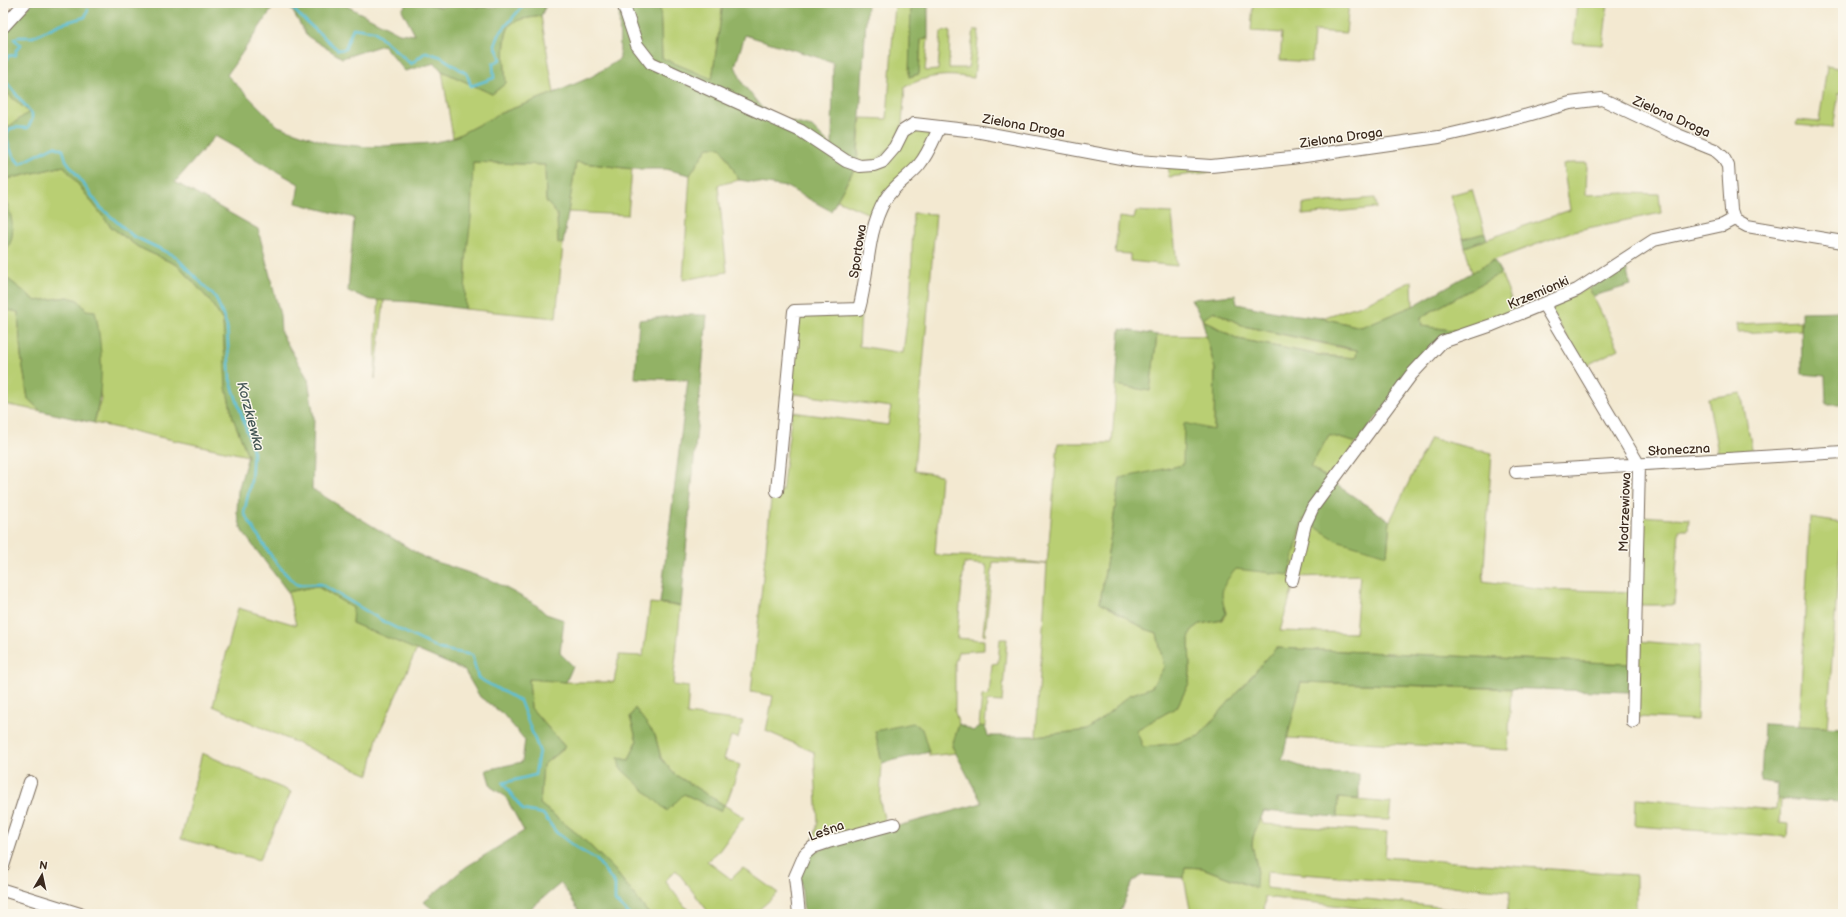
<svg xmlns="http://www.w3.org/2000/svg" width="1846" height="917" font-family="'Balsamiq Sans',sans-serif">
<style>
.green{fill:#b9cf73;stroke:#7a7c48;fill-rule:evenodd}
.forest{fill:#92b265;stroke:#666e42;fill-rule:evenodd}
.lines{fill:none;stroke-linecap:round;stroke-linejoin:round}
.stream{stroke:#5bc0d9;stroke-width:2.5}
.minor-casing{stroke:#7b6d5d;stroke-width:14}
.minor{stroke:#fff;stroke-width:12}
.labels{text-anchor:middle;stroke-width:3;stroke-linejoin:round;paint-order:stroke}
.street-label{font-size:13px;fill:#3b2a1e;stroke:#fbf7ec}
.water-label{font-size:14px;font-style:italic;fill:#455756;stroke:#fbf7ec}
</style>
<rect width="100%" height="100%" fill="#fbf7ec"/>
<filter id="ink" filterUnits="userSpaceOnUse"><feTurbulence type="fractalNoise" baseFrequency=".025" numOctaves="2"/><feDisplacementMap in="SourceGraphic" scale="8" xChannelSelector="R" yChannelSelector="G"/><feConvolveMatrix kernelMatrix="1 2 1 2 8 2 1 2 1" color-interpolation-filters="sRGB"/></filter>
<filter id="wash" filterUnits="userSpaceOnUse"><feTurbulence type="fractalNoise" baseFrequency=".012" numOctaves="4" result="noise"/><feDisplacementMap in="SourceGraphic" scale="16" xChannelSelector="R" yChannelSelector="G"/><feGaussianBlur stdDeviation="0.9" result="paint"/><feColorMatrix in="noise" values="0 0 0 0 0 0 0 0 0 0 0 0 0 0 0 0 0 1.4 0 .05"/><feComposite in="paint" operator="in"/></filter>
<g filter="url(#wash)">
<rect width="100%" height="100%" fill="#f3e9d1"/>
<path class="green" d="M 660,3 L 723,3 L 712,80 L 662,58 Z
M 895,3 L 928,3 L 928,5 L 911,6 L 909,77 L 919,74 L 921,39 L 928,38 L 925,71 L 938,70 L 941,32 L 950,30 L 949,68 L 968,68 L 974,30 L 979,30 L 974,78 C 947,74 930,74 905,87 L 902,124 L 895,143 L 875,161 L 857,164 L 861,118 L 887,119 Z
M 1253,3 L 1349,3 L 1346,33 L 1314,31 L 1312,62 L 1280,60 L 1282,33 L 1251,31 Z
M 1577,3 L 1608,3 L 1603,45 L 1573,43 Z
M 541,16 L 554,93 L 501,113 L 453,138 L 442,71 L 492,94 L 506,83 C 505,70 501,35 511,24 C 518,18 533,18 541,16 Z
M 1827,66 L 1843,69 L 1843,93 L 1839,93 L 1833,128 L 1796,125 L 1797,120 L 1819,122 Z
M 3,90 L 29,112 L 3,131 Z
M 928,128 L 931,133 L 928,145 L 874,216 L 837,200 L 855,168 L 869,169 L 905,132 Z
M 708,146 L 722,147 L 739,180 L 718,185 L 727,272 L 683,280 L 690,175 Z
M 472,162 L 545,165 L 546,201 L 557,214 L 558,242 L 563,244 L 556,318 L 465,309 L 466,260 Z
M 576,162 L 632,169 L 628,215 L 568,212 Z
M 1570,163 L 1587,163 L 1586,195 L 1625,193 L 1659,194 L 1661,213 L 1573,231 L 1494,260 L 1472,273 L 1465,247 L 1570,210 L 1563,165 Z
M 64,166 L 111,227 L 138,247 L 179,266 L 210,301 L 223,321 L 226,387 L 233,418 L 248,456 L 94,423 L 101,399 L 86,310 L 78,300 L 68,297 L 36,301 L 3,275 L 3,253 L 10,215 L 3,189 L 3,180 Z
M 1167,167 L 1213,168 L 1211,172 L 1169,177 Z
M 1472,189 L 1485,233 L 1463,239 L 1450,195 Z
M 1375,198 L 1377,208 L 1303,215 L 1303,204 Z
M 1136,211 L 1172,213 L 1177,266 L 1130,261 L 1130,254 L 1115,253 L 1119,217 L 1134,219 Z
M 913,213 L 936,214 L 914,471 L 941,475 L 935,555 L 991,557 L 1047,564 L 1058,443 L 1112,443 L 1116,385 L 1150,391 L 1157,335 L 1206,336 L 1215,369 L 1214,430 L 1183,465 L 1120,479 L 1100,602 L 1145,629 L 1157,633 L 1164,667 L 1152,687 L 1130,695 L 1088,730 L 1036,736 L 1047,564 L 993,562 L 985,635 L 983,635 L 988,580 L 986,565 L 964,563 L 957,638 L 984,640 L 984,650 L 958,652 L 955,662 L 955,712 L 959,724 L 952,746 L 956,753 L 929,756 L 929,752 L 875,731 L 882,763 L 880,802 L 885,822 L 812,844 L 818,822 L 814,752 L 766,731 L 773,696 L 751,692 L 772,490 L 782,491 L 792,412 L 888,425 L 891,407 L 795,394 L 794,399 L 790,396 L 797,315 L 861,313 L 859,346 L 903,353 L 911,289 Z
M 1501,273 L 1516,312 L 1466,332 L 1422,326 L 1421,317 Z
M 1412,281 L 1413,306 L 1361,327 L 1322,318 L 1366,303 Z
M 1589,288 L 1619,349 L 1585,366 L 1548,307 Z
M 379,300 L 384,301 L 375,379 L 376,335 Z
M 3,309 L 18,312 L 21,355 L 28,399 L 41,411 L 3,404 Z
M 1213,311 L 1244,326 L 1342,348 L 1357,350 L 1356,358 L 1321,355 L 1238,339 L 1202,319 Z
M 1801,321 L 1801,330 L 1738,333 L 1737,324 Z
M 1741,393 L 1753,453 L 1719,458 L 1708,398 Z
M 1329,435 L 1357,443 L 1328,479 L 1310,467 Z
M 1430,438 L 1492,453 L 1483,581 L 1543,589 L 1632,592 L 1630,664 L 1276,648 L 1199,736 L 1177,743 L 1143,747 L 1136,730 L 1177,707 L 1189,683 L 1190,671 L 1189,639 L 1191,631 L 1200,624 L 1223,620 L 1226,613 C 1223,603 1219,594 1224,583 C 1231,567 1286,531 1303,519 L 1387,555 L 1390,521 ZM 1360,575 L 1355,633 L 1280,631 L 1296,577 Z
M 1640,516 L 1689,519 L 1688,530 L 1679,530 L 1674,605 L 1639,605 Z
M 1810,518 L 1842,523 L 1827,727 L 1799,726 Z
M 316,586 L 354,608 L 352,623 L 417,649 L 377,738 L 369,775 L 213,706 L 238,608 L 296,625 L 288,592 Z
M 650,603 L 681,606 L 673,685 L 689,687 L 687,714 L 743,721 L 738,738 L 731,736 L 724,759 L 740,765 L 728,799 L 724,805 L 744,817 L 719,851 L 707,861 L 731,879 L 743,868 L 778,893 L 754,914 L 710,914 L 676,870 L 665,881 L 691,914 L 649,914 L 613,868 L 580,836 L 540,804 L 543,765 L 565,747 L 531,708 L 529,679 L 566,682 L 614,682 L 619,655 L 643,656 ZM 630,717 L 655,735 L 661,758 L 674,774 L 724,805 L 720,811 L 684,794 L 618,758 L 629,760 L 637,741 Z
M 1000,639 L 1007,639 L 1002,702 L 987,701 L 985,727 L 979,726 L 982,696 L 989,695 L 992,664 L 998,663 Z
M 1638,641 L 1699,646 L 1697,720 L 1636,717 Z
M 1301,682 L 1511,689 L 1508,750 L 1287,738 Z
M 202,753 L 291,792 L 259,860 L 181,839 Z
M 1338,798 L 1391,803 L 1389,820 L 1337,817 Z
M 1636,798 L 1776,810 L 1777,799 L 1781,799 L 1780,823 L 1788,824 L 1787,837 L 1635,826 Z
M 1261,818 L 1263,824 L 1387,832 L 1385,857 L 1636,875 L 1636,914 L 1507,914 L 1510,891 L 1267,871 L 1266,888 L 1503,914 L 1384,914 L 1384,911 L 1265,897 L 1264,914 L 1191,914 L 1184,878 L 1184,867 L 1202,868 L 1255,888 L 1257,867 L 1252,845 L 1253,837 Z"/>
<path class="forest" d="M 32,3 L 276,3 L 227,75 L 278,126 L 327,143 L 368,147 L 432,143 L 453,138 L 501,113 L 554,93 L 591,77 L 620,59 L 619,3 L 660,3 L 662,58 L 712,79 L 723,3 L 867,3 L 857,164 L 831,211 L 787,187 L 739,180 L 721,147 L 708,147 L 690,175 L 665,169 L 632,169 L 576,162 L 563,244 L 558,243 L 557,214 L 546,201 L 545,165 L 473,162 L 471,218 L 466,260 L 465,309 L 414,302 L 371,300 L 348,291 L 354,218 L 296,203 L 299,184 L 215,136 L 175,182 L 258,229 L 280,315 L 281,333 L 308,379 L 314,418 L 312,489 L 425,558 L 493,581 L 535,604 L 546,614 L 564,620 L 560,653 L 573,666 L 566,682 L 529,679 L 531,708 L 565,747 L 543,765 L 540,804 L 580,836 L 613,868 L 649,914 L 581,914 L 561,883 L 524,914 L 438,914 L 424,902 L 466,867 L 524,831 L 505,796 L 491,787 L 486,770 L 522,762 L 525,740 L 503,714 L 480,697 L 464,670 L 352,623 L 353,608 L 317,586 L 288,592 L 242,531 L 237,513 L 238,491 L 248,456 L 233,418 L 226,387 L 223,321 L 210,301 L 179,266 L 138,247 L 111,227 L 64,166 L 3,180 L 3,131 L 29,112 L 3,90 L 3,34 ZM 745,35 L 833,62 L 832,147 L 812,127 L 777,118 L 761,107 L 743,84 L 735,66 Z
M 288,3 L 313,3 L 319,8 L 341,3 L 399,33 L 415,35 L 402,10 L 407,3 L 425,3 L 440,7 L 460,3 L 467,3 L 477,7 L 497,7 L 505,3 L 547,3 L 541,16 C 533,18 518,18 511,24 C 501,35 505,70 506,83 L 492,94 L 442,71 L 435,63 L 405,71 L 383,45 L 342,58 L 307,36 Z
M 928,5 L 928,38 L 921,39 L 919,74 L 909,77 L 911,6 Z
M 3,190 C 9,209 21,237 3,253 Z
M 1485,233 L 1487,239 L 1465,247 L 1463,239 Z
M 1494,260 L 1501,273 L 1421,317 L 1422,326 L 1466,332 L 1433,343 L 1357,443 L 1329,435 L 1310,467 L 1390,521 L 1387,555 L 1336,540 L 1303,519 L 1289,575 L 1236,569 C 1221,586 1219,592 1226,613 L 1222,620 L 1200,624 L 1191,631 L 1189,639 L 1190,671 L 1189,683 L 1177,707 L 1136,730 L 1143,747 L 1177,743 L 1199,736 L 1276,648 L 1630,664 L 1631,692 L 1301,682 L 1282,760 L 1321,773 L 1359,774 L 1359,799 L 1338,798 L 1337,817 L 1264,811 L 1253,837 L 1252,845 L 1257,867 L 1256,888 L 1202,868 L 1185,867 L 1184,878 L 1143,875 L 1132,882 L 1119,914 L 804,914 L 800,873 L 809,853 L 887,829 L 982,803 L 952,746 L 959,724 L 973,731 L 979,726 L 985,727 L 988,736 L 1036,736 L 1088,730 L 1130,695 L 1152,687 L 1164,667 L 1157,633 L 1145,629 L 1100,602 L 1120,478 L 1183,465 L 1184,423 L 1214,430 L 1215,369 L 1202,319 L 1191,299 L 1235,295 L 1237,304 L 1281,313 L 1322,318 L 1361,327 L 1413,306 ZM 1214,311 L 1244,326 L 1357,350 L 1356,358 L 1323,356 L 1238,339 L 1202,320 Z
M 1624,263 L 1631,285 L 1593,296 L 1589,288 Z
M 3,275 L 36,301 L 68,297 L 78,300 L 86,310 L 95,311 C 103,347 104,387 94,423 L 41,411 L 28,399 L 21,355 L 18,312 L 3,309 Z
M 1843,311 L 1843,404 L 1826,404 L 1825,376 L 1802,374 L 1801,312 Z
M 680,315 L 707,315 L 681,606 L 660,603 L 688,380 L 635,378 L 639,320 Z
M 1120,329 L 1157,335 L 1150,391 L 1116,385 Z
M 635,708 L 655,735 L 661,758 L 674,774 L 724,805 L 720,811 L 684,794 L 667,811 L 620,768 L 618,758 L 629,760 L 637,741 L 630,717 Z
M 913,723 L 922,729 L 929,752 L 882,763 L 875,731 Z
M 1764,724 L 1843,728 L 1843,802 L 1777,799 L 1778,784 L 1761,781 Z"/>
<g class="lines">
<path class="stream" d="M 288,3 L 299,15 L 338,50 L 345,49 L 353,28 L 374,31 L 411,64 L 426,52 L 441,57 L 467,74 L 471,86 L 494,78 L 493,64 L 501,59 L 495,45 L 500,33 L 525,3
M 90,5 L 90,3
M 3,69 L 8,56 L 16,55 L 16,50 L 21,45 L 14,39 L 18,37 L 33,37 L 60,24 L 85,17 L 88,10
M 3,78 L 32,114 L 32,120 L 28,128 C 23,128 16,127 12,128 C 0,135 13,157 20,164 L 54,146 L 63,150 L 66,160 L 100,207 L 133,236 L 175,256 L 216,298 L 227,326 L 230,379 L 253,450 L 251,481 L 244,513 C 260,538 274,565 297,585 L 321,584 L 388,624 L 439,649 L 472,655 L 478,678 L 520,701 L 539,750 L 535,775 L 503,783 L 523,810 L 543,814 L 556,832 L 578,849 L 596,859 L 615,884 L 615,901 L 629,914"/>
</g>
</g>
<g filter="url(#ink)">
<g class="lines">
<g class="minor-casing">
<path id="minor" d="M 623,3 L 637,45 L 651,63 L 801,131 L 846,161 L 860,166 L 874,165 L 882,162 L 895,147 L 903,131 L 914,124 L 975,131 L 1137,161 L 1211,166 L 1291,158 L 1439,137 L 1503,122 L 1570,103 L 1602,99 L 1678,135 L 1715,150 L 1723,157 L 1728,166 L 1731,210 L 1734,219 L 1747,226 L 1843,242
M 3,27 L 25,3
M 1544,305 L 1639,465 L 1633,722
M 1516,472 L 1843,452
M 777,491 L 794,311 L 859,309 C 869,273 866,233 885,200 C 893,186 908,178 919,165 C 928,154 933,141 939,128
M 1292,580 L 1305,524 L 1313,507 L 1411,375 L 1442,342 L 1492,325 L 1577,290 L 1654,240 L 1723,225 L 1734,219
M 3,866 L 30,782
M 3,890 L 80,914
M 799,914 L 795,877 L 805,854 L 813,847 L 828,842 L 894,824"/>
</g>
<use href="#minor" class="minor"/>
</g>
</g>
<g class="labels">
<g class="street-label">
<text transform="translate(1672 116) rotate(24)" y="5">Zielona Droga</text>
<text transform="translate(1024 125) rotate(10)" y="5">Zielona Droga</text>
<text transform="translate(1341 137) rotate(-8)" y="5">Zielona Droga</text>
<text transform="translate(857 251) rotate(-81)" y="5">Sportowa</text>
<text transform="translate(1538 292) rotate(-23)" y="5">Krzemionki</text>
<text transform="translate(1679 449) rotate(-3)" y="5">Słoneczna</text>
<text transform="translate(1624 512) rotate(-88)" y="5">Modrzewiowa</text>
<text transform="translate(826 830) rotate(-20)" y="5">Leśna</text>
</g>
<g class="water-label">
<text transform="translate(251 416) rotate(75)" y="5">Korzkiewka</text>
</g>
</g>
<rect width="1846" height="917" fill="none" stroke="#fbf7ec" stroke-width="16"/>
<g transform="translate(42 875) rotate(9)" stroke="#fbf7ec" stroke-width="3" paint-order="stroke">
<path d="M0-3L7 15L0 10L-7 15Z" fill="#3b2a1e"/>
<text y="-6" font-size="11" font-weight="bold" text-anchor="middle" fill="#3b2a1e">N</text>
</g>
</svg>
